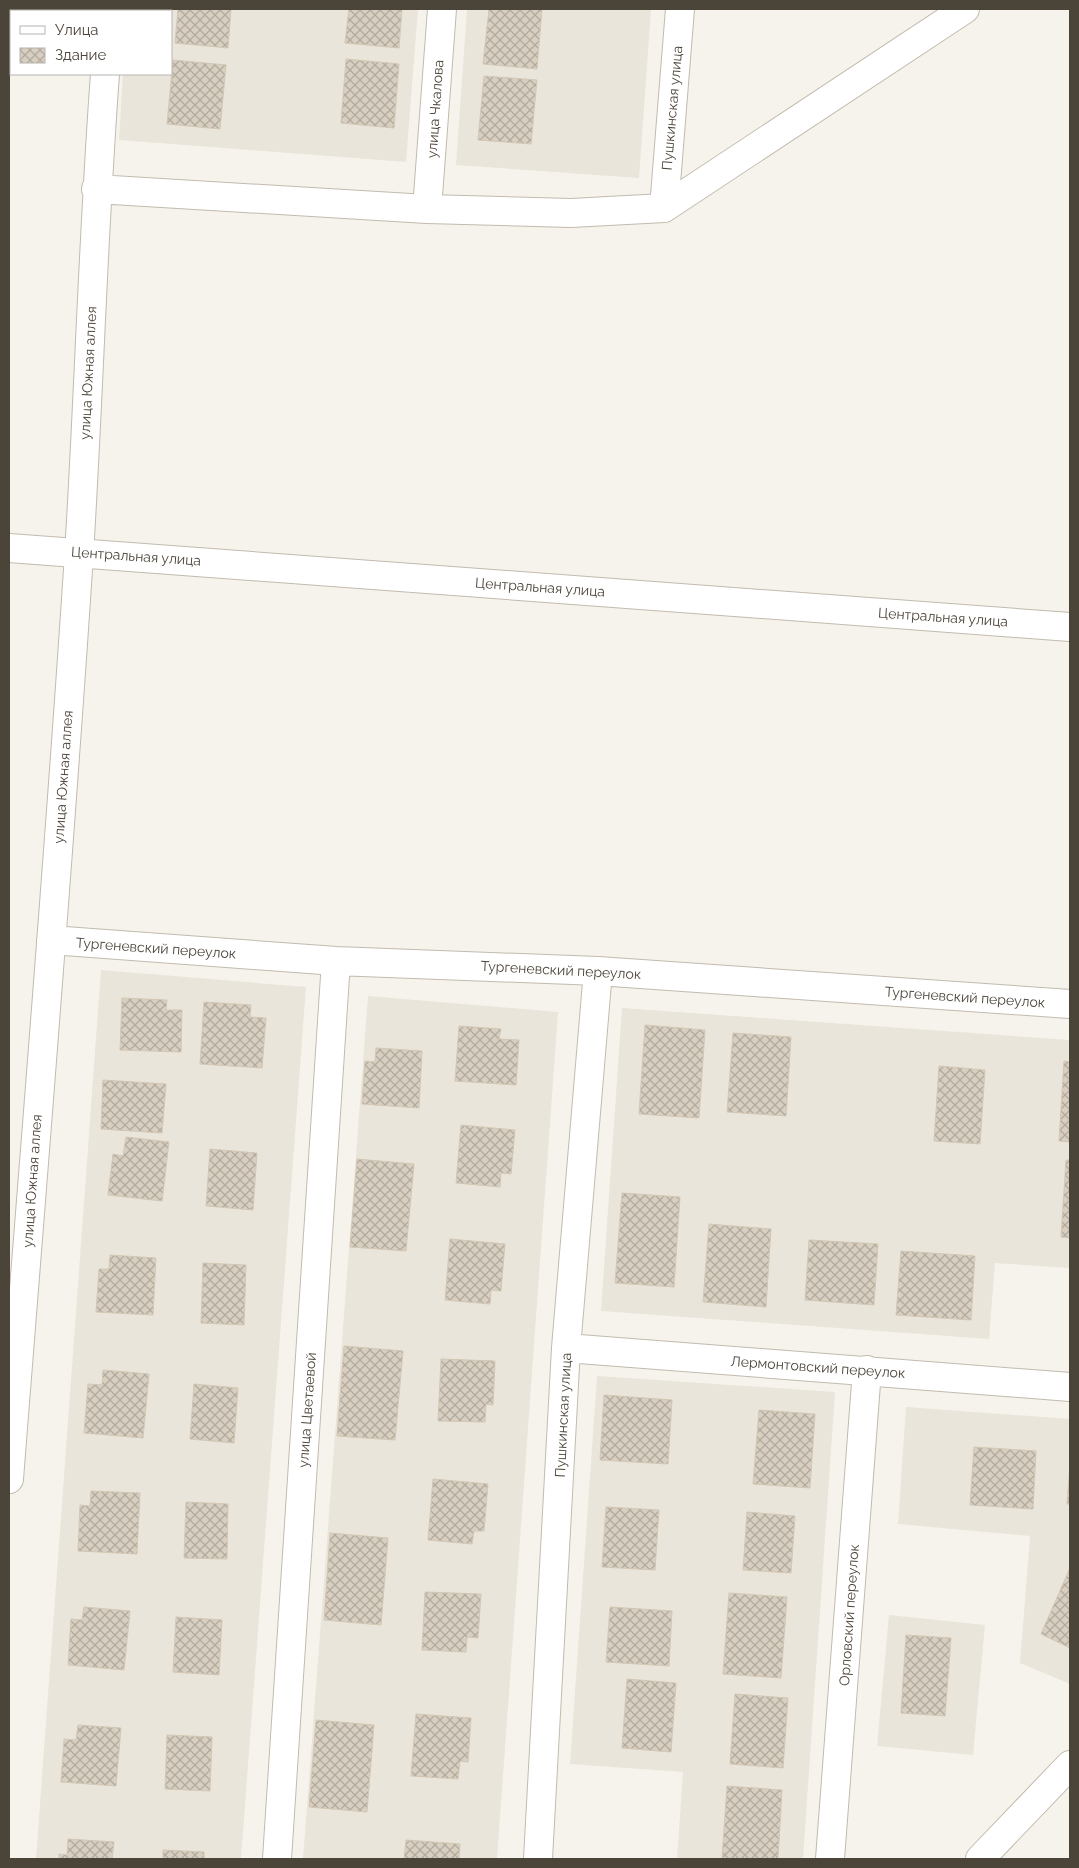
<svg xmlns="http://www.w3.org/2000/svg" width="1079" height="1868" font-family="Raleway,sans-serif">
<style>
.residential{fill:#eae5da}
.building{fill:url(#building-cross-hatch);stroke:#d3c7b4}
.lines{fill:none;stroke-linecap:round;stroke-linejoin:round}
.minor-casing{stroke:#c2bbae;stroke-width:30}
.minor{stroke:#fff;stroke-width:28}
.labels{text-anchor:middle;stroke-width:4;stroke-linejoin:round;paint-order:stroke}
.street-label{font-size:14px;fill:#4b4439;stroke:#fff}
</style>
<defs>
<pattern id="building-cross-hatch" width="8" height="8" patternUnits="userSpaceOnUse" patternTransform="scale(1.25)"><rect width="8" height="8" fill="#d8cfc1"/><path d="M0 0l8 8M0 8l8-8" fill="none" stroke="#b1aa9e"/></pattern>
</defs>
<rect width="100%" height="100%" fill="#f6f3ec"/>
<path class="residential" d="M 128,9 L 418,9 L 406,162 L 119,140 L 123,74 L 171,74 L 171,11 L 128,11 Z
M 467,9 L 651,9 L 639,178 L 456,165 Z
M 101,970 L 306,987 L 241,1859 L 36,1859 Z
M 368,996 L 558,1012 L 497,1859 L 303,1859 Z
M 622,1008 L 1070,1040 L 1070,1268 L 995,1263 L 989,1339 L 601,1311 Z
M 597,1376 L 835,1392 L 803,1859 L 677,1859 L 683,1772 L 570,1764 Z
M 906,1407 L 1070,1419 L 1070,1684 L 1020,1663 L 1030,1536 L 898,1524 Z
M 889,1615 L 985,1625 L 973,1755 L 877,1746 Z"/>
<path class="building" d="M 178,9 L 231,9 L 228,48 L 175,43 Z
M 349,9 L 402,9 L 399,48 L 345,43 Z
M 489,9 L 542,9 L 537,69 L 483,64 Z
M 346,59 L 399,64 L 394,128 L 341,123 Z
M 173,60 L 226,65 L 220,129 L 167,124 Z
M 484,76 L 537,80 L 531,144 L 478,140 Z
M 122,998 L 167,1000 L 166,1010 L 182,1010 L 181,1052 L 120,1050 Z
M 204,1002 L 251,1005 L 250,1017 L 266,1018 L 262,1068 L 200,1064 Z
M 645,1025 L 705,1030 L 699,1118 L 639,1114 Z
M 459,1026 L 501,1029 L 499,1039 L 519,1040 L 516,1085 L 455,1081 Z
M 733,1033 L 791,1037 L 786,1116 L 727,1112 Z
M 376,1048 L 422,1051 L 419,1108 L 362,1104 L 365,1061 L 375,1062 Z
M 1064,1061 L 1070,1062 L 1070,1142 L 1059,1141 Z
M 939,1066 L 985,1070 L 980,1144 L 934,1141 Z
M 103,1080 L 166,1084 L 162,1133 L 101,1129 Z
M 461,1125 L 515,1130 L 511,1174 L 501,1173 L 500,1187 L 456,1183 Z
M 126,1137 L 169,1142 L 162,1201 L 108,1195 L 113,1154 L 123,1156 Z
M 210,1149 L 257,1153 L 253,1210 L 206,1206 Z
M 357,1159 L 414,1164 L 406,1251 L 350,1247 Z
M 1066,1160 L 1070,1160 L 1070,1238 L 1061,1237 Z
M 622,1193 L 680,1197 L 674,1287 L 615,1283 Z
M 709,1224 L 771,1229 L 766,1307 L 703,1302 Z
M 450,1239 L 505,1244 L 501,1291 L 491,1290 L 490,1304 L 445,1300 Z
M 809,1240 L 878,1244 L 874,1305 L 805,1300 Z
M 901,1251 L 975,1256 L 971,1320 L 896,1315 Z
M 110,1255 L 156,1258 L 153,1315 L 96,1312 L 99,1269 L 109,1269 Z
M 203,1263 L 246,1265 L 244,1325 L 201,1323 Z
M 344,1346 L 403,1351 L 395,1440 L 337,1436 Z
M 441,1359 L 495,1361 L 493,1405 L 486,1404 L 485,1422 L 438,1421 Z
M 103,1370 L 149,1374 L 143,1438 L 84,1433 L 88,1384 L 102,1385 Z
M 194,1384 L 238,1388 L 234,1443 L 190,1439 Z
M 604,1395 L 672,1400 L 668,1464 L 600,1460 Z
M 759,1410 L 815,1414 L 810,1488 L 753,1484 Z
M 974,1447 L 1036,1451 L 1033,1509 L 970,1505 Z
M 1070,1465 L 1070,1504 L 1067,1504 Z
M 433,1479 L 488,1484 L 484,1531 L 474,1531 L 472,1544 L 428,1540 Z
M 91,1491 L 140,1493 L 137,1554 L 78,1551 L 80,1505 L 90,1506 Z
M 186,1502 L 228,1504 L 227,1559 L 184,1558 Z
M 606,1507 L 659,1510 L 655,1570 L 602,1567 Z
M 747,1512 L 795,1516 L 791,1573 L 743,1570 Z
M 330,1533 L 388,1538 L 381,1625 L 324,1620 Z
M 1070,1568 L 1070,1648 L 1041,1634 Z
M 425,1592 L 481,1594 L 478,1638 L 467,1637 L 466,1652 L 422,1650 Z
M 729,1593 L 787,1597 L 781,1678 L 723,1674 Z
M 84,1607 L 130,1611 L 124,1670 L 68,1665 L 71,1619 L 82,1620 Z
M 610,1607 L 672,1611 L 669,1666 L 606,1662 Z
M 176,1617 L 222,1620 L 219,1675 L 173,1672 Z
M 906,1635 L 951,1638 L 945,1716 L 901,1713 Z
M 627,1679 L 676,1683 L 671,1752 L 622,1748 Z
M 735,1694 L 788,1698 L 783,1768 L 730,1764 Z
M 416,1714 L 471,1718 L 468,1762 L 460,1761 L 458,1779 L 411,1776 Z
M 316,1720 L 374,1725 L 367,1812 L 309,1807 Z
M 78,1725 L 121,1728 L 116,1786 L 61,1782 L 64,1739 L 76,1740 Z
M 167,1735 L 212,1737 L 210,1791 L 165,1789 Z
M 727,1786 L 782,1790 L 778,1859 L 722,1859 Z
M 68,1839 L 114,1842 L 112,1859 L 59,1859 L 59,1854 L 67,1855 Z
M 406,1840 L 460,1844 L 459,1859 L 404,1859 Z
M 163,1850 L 204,1852 L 204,1859 L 163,1859 Z"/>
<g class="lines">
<g class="minor-casing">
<path id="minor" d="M 110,11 L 110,9
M 96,189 L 427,209 L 571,213 L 664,208 L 965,9
M 664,208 L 680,9
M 427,209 L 442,9
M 9,548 L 1070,627
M 51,940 L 336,961 L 598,971 L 1070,1004
M 566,1348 L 1070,1387
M 9,1479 C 33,1171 59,863 79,554 C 89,394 93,234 105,74
M 277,1859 L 336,961
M 538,1859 L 566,1348 L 598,971
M 830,1859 L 867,1370
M 980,1859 L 1070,1765"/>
</g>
<use href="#minor" class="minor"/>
</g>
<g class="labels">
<g class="street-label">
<text transform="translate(672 108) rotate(-85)" y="5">Пушкинская улица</text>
<text transform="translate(435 109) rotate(-86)" y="5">улица Чкалова</text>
<text transform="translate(88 373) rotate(-87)" y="5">улица Южная аллея</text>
<text transform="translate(136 556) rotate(4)" y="5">Центральная улица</text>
<text transform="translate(540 587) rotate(4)" y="5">Центральная улица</text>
<text transform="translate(943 617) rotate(4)" y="5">Центральная улица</text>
<text transform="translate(63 777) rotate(-86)" y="5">улица Южная аллея</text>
<text transform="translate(156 948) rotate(4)" y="5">Тургеневский переулок</text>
<text transform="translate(561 970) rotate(3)" y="5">Тургеневский переулок</text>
<text transform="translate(965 997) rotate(4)" y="5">Тургеневский переулок</text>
<text transform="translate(32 1181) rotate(-86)" y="5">улица Южная аллея</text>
<text transform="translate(818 1367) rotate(4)" y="5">Лермонтовский переулок</text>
<text transform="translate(307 1410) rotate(-86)" y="5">улица Цветаевой</text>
<text transform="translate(563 1415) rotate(-87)" y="5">Пушкинская улица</text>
<text transform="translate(849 1615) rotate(-86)" y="5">Орловский переулок</text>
</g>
</g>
<rect width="1079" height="1868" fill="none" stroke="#4b4439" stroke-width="20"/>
<rect x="10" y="10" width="162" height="65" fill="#ffffff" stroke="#b7b4b0"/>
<rect x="20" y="26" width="25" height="8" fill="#ffffff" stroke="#b7b4b0"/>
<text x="55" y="35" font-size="15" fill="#4b4439">Улица</text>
<rect x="20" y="48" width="25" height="15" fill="url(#building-cross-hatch)" stroke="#b7b4b0"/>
<text x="55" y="60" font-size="15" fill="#4b4439">Здание</text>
</svg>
